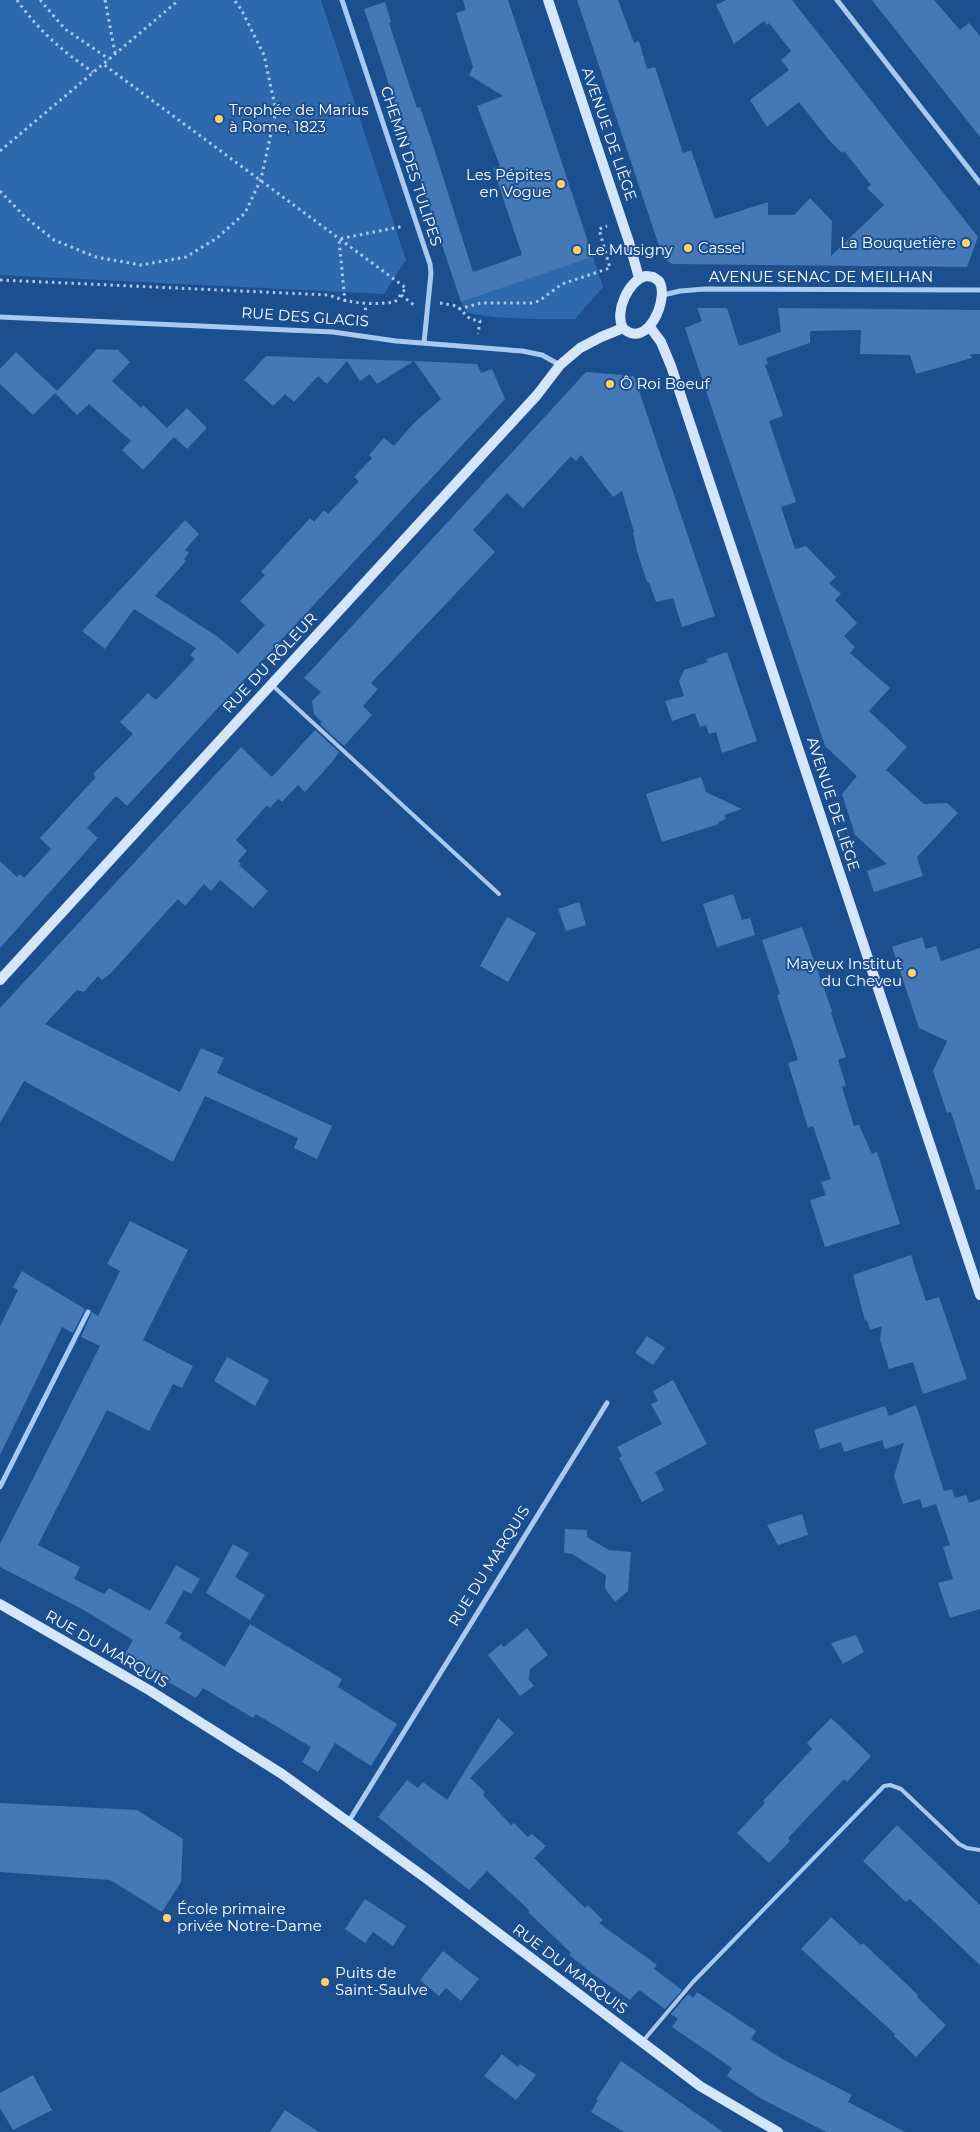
<svg xmlns="http://www.w3.org/2000/svg" width="980" height="2132" font-family="Montserrat,sans-serif">
<style>
.green{fill:#2e69ad}
.building{fill:#4478b7}
.lines{fill:none;stroke-linecap:round;stroke-linejoin:round}
.path{stroke:#a9c9ee;stroke-width:3;stroke-dasharray:2.5 4;stroke-linecap:butt}
.lane{stroke:#a9c9ee;stroke-width:4}
.street{stroke:#a9c9ee;stroke-width:5}
.secondary{stroke:#d6e6fa;stroke-width:10}
.poi-dot{fill:#ffd166;stroke:#1b4f8f;stroke-width:2}
.labels{text-anchor:middle;stroke-width:4;stroke-linejoin:round;paint-order:stroke}
.poi-label{font-size:15px;fill:#fff;stroke:#1b4f8f;text-anchor:start}
.street-label{font-size:15px;fill:#fff;stroke:#1b4f8f}
</style>
<rect width="100%" height="100%" fill="#1b4f8f"/>
<path class="green" d="M 0,0 L 321,0 L 406,260 L 384,294 L 0,275 Z
M 593,257 L 603,287 L 575,319 C 539,319 502,320 467,313 L 461,302 Z"/>
<path class="building" d="M 463,0 L 508,0 L 593,257 L 461,302 L 364,9 L 385,2 L 391,22 L 389,23 L 406,75 L 417,108 L 420,107 L 431,139 L 473,272 L 522,255 L 493,168 L 500,166 L 477,106 L 503,96 L 469,75 L 473,67 L 456,13 L 466,10 Z
M 577,0 L 618,0 L 634,43 L 639,41 L 647,69 L 655,67 L 683,153 L 691,150 L 715,219 L 768,202 L 768,215 L 794,215 L 810,198 L 832,221 L 831,256 L 884,205 L 867,188 L 871,185 L 844,151 L 842,153 L 828,139 L 799,102 L 767,127 L 750,100 L 789,70 L 781,60 L 791,51 L 769,23 L 767,25 L 764,21 L 734,44 L 716,5 L 726,0 L 792,0 L 978,237 L 967,267 L 672,264 L 663,258 Z
M 872,0 L 934,0 L 960,30 L 969,23 L 980,36 L 980,137 Z
M 697,308 L 727,308 L 739,346 L 781,332 L 778,308 L 980,310 L 980,354 L 970,354 L 972,358 L 916,374 L 910,355 L 860,354 L 861,330 L 810,331 L 810,343 L 766,358 L 768,364 L 765,365 L 783,416 L 769,421 L 796,502 L 781,507 L 795,549 L 806,546 L 836,577 L 829,583 L 841,594 L 835,600 L 857,623 L 844,636 L 855,647 L 850,653 L 890,688 L 869,711 L 907,747 L 886,770 L 924,804 L 947,803 L 958,813 L 917,857 L 923,876 L 874,892 L 867,871 L 887,864 L 855,835 L 842,794 L 857,776 L 825,746 L 685,328 L 702,321 Z
M 97,349 L 118,350 L 130,362 L 112,381 L 141,408 L 143,405 L 167,428 L 187,408 L 207,428 L 187,449 L 174,437 L 143,470 L 122,450 L 131,441 L 89,404 L 77,415 L 55,393 L 33,415 L 0,384 L 0,369 L 16,352 L 57,391 Z
M 266,356 L 315,358 L 414,361 L 377,384 L 370,374 L 360,381 L 347,361 L 327,384 L 318,376 L 294,402 L 285,394 L 273,406 L 244,380 Z
M 414,361 L 477,364 L 481,373 L 492,369 L 505,399 L 127,806 L 116,796 L 87,828 L 98,838 L 0,948 L 0,861 L 17,877 L 20,874 L 24,878 L 51,849 L 40,838 L 96,777 L 93,774 L 133,734 L 120,722 L 148,693 L 156,700 L 195,659 L 190,655 L 196,648 L 134,609 L 105,649 L 82,631 L 185,520 L 199,534 L 185,550 L 189,553 L 184,559 L 186,561 L 155,596 L 218,637 L 238,654 L 265,625 L 240,601 L 265,575 L 261,572 L 310,518 L 314,522 L 324,510 L 328,514 L 359,481 L 354,477 L 372,458 L 369,455 L 384,438 L 394,446 L 413,424 L 441,399 Z
M 586,372 L 634,376 L 715,616 L 682,627 L 673,598 L 656,602 L 649,582 L 647,582 L 637,551 L 633,533 L 634,532 L 622,491 L 613,497 L 581,455 L 576,461 L 571,456 L 523,508 L 507,493 L 473,530 L 495,552 L 371,683 L 378,689 L 363,706 L 372,715 L 344,746 L 320,724 L 322,722 L 314,714 L 312,701 L 321,692 L 304,678 Z
M 727,652 L 757,741 L 722,753 L 716,732 L 709,734 L 706,725 L 700,727 L 695,713 L 672,721 L 665,701 L 684,696 L 679,681 L 684,670 L 708,662 L 706,659 Z
M 315,730 L 339,752 L 332,762 L 305,792 L 298,785 L 282,802 L 278,799 L 270,808 L 267,805 L 236,840 L 247,851 L 238,861 L 241,864 L 239,865 L 268,891 L 253,908 L 220,880 L 211,891 L 204,884 L 185,906 L 178,899 L 110,974 L 102,980 L 98,976 L 84,992 L 77,990 L 45,1024 L 180,1092 L 201,1048 L 224,1058 L 217,1073 L 332,1126 L 317,1159 L 294,1148 L 298,1138 L 205,1096 L 173,1162 L 24,1081 L 0,1123 L 0,1008 L 241,747 L 272,777 Z
M 701,777 L 706,792 L 742,809 L 724,815 L 726,819 L 718,822 L 719,824 L 662,842 L 646,794 Z
M 733,894 L 742,920 L 750,918 L 755,935 L 717,947 L 703,904 Z
M 579,902 L 586,925 L 566,931 L 558,909 Z
M 507,917 L 536,933 L 508,982 L 480,966 Z
M 802,927 L 832,1011 L 831,1013 L 846,1057 L 838,1060 L 846,1085 L 842,1087 L 854,1126 L 859,1125 L 872,1154 L 877,1152 L 900,1224 L 825,1247 L 810,1200 L 826,1195 L 821,1182 L 831,1179 L 813,1126 L 808,1128 L 788,1063 L 798,1060 L 777,995 L 780,994 L 762,940 Z
M 922,937 L 926,949 L 936,946 L 941,961 L 980,948 L 980,1189 L 976,1190 L 951,1112 L 947,1113 L 933,1071 L 947,1041 L 919,1028 L 892,947 Z
M 130,1221 L 188,1250 L 143,1340 L 193,1366 L 182,1388 L 173,1384 L 149,1431 L 107,1410 L 38,1545 L 80,1567 L 74,1579 L 104,1594 L 109,1588 L 150,1611 L 176,1565 L 200,1579 L 191,1594 L 184,1590 L 165,1623 L 182,1633 L 179,1638 L 225,1667 L 250,1624 L 342,1679 L 338,1687 L 397,1724 L 371,1766 L 335,1743 L 318,1772 L 302,1762 L 311,1747 L 256,1714 L 253,1718 L 203,1688 L 196,1698 L 141,1666 L 124,1656 L 133,1640 L 82,1609 L 0,1567 L 0,1544 L 100,1346 L 81,1337 L 92,1312 L 98,1316 L 120,1271 L 107,1264 Z
M 911,1255 L 926,1301 L 939,1297 L 967,1379 L 923,1394 L 913,1362 L 889,1369 L 880,1340 L 882,1326 L 870,1330 L 867,1320 L 865,1321 L 853,1275 Z
M 22,1271 L 85,1309 L 73,1333 L 62,1327 L 0,1455 L 0,1326 L 18,1290 L 13,1287 Z
M 647,1336 L 665,1348 L 653,1365 L 635,1353 Z
M 227,1357 L 269,1380 L 255,1406 L 214,1381 Z
M 673,1380 L 707,1444 L 655,1472 L 664,1490 L 642,1502 L 619,1458 L 622,1456 L 617,1447 L 662,1424 L 651,1404 L 658,1401 L 653,1391 Z
M 916,1405 L 944,1491 L 952,1489 L 955,1498 L 966,1495 L 969,1503 L 980,1499 L 980,1609 L 950,1618 L 938,1583 L 953,1579 L 943,1547 L 950,1545 L 936,1504 L 923,1508 L 920,1499 L 903,1504 L 894,1476 L 904,1443 L 885,1449 L 882,1440 L 844,1452 L 841,1442 L 820,1449 L 814,1430 L 885,1406 L 889,1416 Z
M 802,1514 L 808,1535 L 778,1545 L 767,1525 Z
M 565,1529 L 587,1530 L 587,1537 L 609,1550 L 631,1552 L 628,1591 L 615,1602 L 605,1588 L 606,1575 L 572,1554 L 564,1553 Z
M 233,1544 L 249,1553 L 235,1577 L 265,1595 L 250,1620 L 206,1593 Z
M 527,1628 L 548,1655 L 530,1669 L 529,1678 L 528,1678 L 534,1686 L 520,1696 L 488,1655 L 501,1644 L 504,1647 Z
M 856,1635 L 864,1652 L 843,1664 L 831,1643 Z
M 498,1718 L 514,1733 L 470,1778 L 485,1792 L 483,1795 L 511,1825 L 514,1823 L 528,1837 L 532,1834 L 546,1846 L 534,1858 L 585,1908 L 588,1905 L 603,1920 L 599,1923 L 657,1965 L 654,1969 L 682,1990 L 665,2009 L 639,1990 L 630,2000 L 597,1977 L 569,1955 L 571,1953 L 528,1912 L 530,1911 L 487,1871 L 469,1890 L 378,1817 L 407,1780 L 418,1788 L 423,1782 L 447,1800 Z
M 831,1718 L 871,1756 L 847,1782 L 844,1779 L 788,1838 L 790,1841 L 769,1863 L 737,1833 L 765,1803 L 763,1801 L 812,1749 L 807,1743 Z
M 0,1803 L 137,1810 L 183,1839 L 181,1882 L 162,1912 L 110,1880 L 0,1872 Z
M 897,1825 L 980,1905 L 980,1965 L 910,1899 L 906,1902 L 863,1861 Z
M 365,1899 L 406,1926 L 393,1946 L 373,1932 L 365,1943 L 345,1929 Z
M 831,1917 L 861,1945 L 863,1943 L 918,1995 L 917,1997 L 946,2025 L 916,2057 L 894,2036 L 895,2034 L 801,1949 Z
M 443,1951 L 479,1979 L 461,2001 L 446,1988 L 439,1996 L 420,1980 Z
M 697,1992 L 756,2031 L 751,2039 L 784,2060 L 852,2095 L 848,2102 L 905,2132 L 826,2132 L 760,2098 L 727,2076 L 732,2068 L 672,2027 L 678,2019 L 671,2014 L 688,1994 L 693,1998 Z
M 502,2054 L 518,2067 L 520,2064 L 536,2075 L 516,2100 L 484,2076 Z
M 621,2061 L 673,2097 L 723,2132 L 624,2132 L 591,2112 L 598,2100 L 596,2099 Z
M 33,2075 L 52,2110 L 13,2130 L 0,2108 L 0,2093 Z
M 285,2110 L 319,2132 L 270,2132 Z"/>
<g class="lines">
<path class="path" d="M 17,0 C 38,30 63,52 93,72
M 40,0 L 65,29 L 109,59
M 105,0 L 115,53
M 0,151 L 179,0
M 0,191 L 25,217 L 54,240 L 96,257 L 141,265 L 186,257 L 217,238 L 245,213 L 261,179 L 276,111 L 264,55 L 241,9 L 234,0
M 0,280 L 329,295 C 351,304 372,305 395,302 L 406,288 L 103,64
M 401,295 L 414,305
M 345,302 L 339,239 L 404,226
M 440,303 L 457,306 L 470,319 L 480,321 L 478,334
M 459,309 L 481,303 L 532,303 L 539,301 L 562,284 L 610,268 L 599,229 L 607,226
M 364,323 L 366,304"/>
<path class="lane" d="M 273,686 L 499,894
M 643,2041 L 693,1982 L 884,1786 L 890,1785 L 901,1789 L 959,1844 L 967,1848 L 980,1850"/>
<path class="street" d="M 342,0 L 430,264 L 431,273 L 424,343
M 837,0 L 980,183
M 663,295 L 680,291 L 705,289 L 980,290
M 0,317 L 333,332 L 396,341 L 522,351 L 542,355 L 560,365
M 0,1487 L 88,1312
M 349,1821 L 607,1403"/>
<path class="secondary" d="M 548,0 L 629,242 L 639,278
M 646,276 L 653,277 L 659,281 C 670,298 647,351 623,328 C 614,313 628,280 646,276 Z
M 650,327 L 661,342 L 671,366 L 980,1295
M 0,980 L 537,395 L 560,365 L 580,348 L 601,337 L 623,328
M 0,1604 L 149,1690 L 282,1774 L 427,1879 L 700,2086 L 778,2132"/>
</g>
<g class="poi-dot">
<circle cx="219" cy="119" r="5"/>
<circle cx="561" cy="184" r="5"/>
<circle cx="966" cy="243" r="5"/>
<circle cx="688" cy="248" r="5"/>
<circle cx="577" cy="250" r="5"/>
<circle cx="610" cy="384" r="5"/>
<circle cx="912" cy="973" r="5"/>
<circle cx="167" cy="1918" r="5"/>
<circle cx="325" cy="1982" r="5"/>
</g>
<g class="labels">
<g class="poi-label">
<text x="229" y="115">Trophée de Marius<tspan x="229" dy="17">à Rome, 1823</tspan></text>
<text x="551" y="180" text-anchor="end">Les Pépites<tspan x="551" dy="17">en Vogue</tspan></text>
<text x="956" y="248" text-anchor="end">La Bouquetière</text>
<text x="698" y="253">Cassel</text>
<text x="587" y="255">Le Musigny</text>
<text x="620" y="389">Ô Roi Boeuf</text>
<text x="902" y="969" text-anchor="end">Mayeux Institut<tspan x="902" dy="17">du Cheveu</tspan></text>
<text x="177" y="1914">École primaire<tspan x="177" dy="17">privée Notre-Dame</tspan></text>
<text x="335" y="1978">Puits de<tspan x="335" dy="17">Saint-Saulve</tspan></text>
</g>
<g class="street-label">
<text transform="translate(609 134) rotate(71)" y="5">AVENUE DE LIÈGE</text>
<text transform="translate(411 166) rotate(72)" y="5">CHEMIN DES TULIPES</text>
<text x="821" y="282">AVENUE SENAC DE MEILHAN</text>
<text transform="translate(305 317) rotate(4)" y="5">RUE DES GLACIS</text>
<text transform="translate(270 663) rotate(-47)" y="5">RUE DU RÔLEUR</text>
<text transform="translate(833 804) rotate(72)" y="5">AVENUE DE LIÈGE</text>
<text transform="translate(489 1566) rotate(-58)" y="5">RUE DU MARQUIS</text>
<text transform="translate(107 1649) rotate(30)" y="5">RUE DU MARQUIS</text>
<text transform="translate(570 1969) rotate(37)" y="5">RUE DU MARQUIS</text>
</g>
</g>
</svg>
